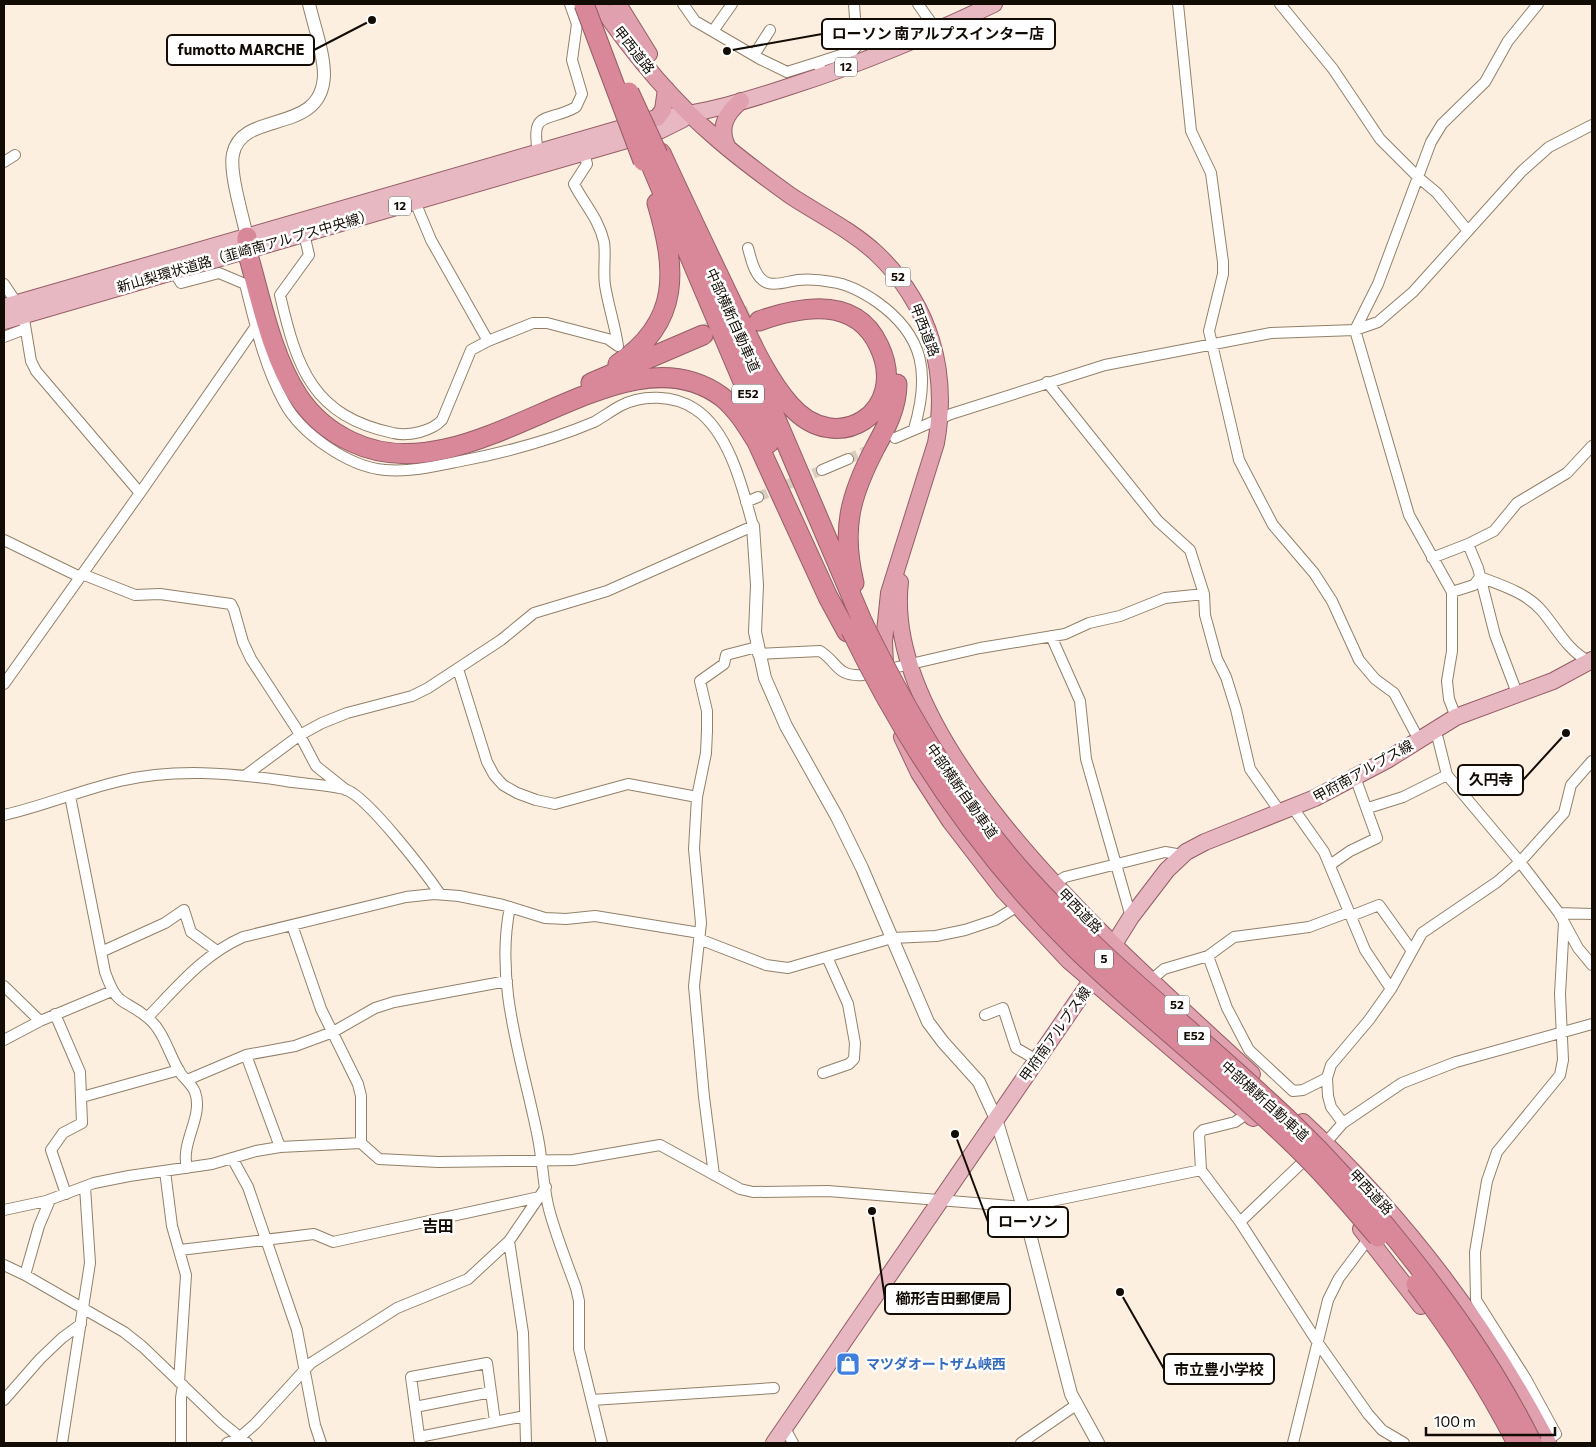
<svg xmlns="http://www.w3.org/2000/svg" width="1596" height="1447" font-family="Commissioner,'Noto Sans JP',sans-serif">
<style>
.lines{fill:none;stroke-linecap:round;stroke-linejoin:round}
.minor-tunnel{stroke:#d9cdbf;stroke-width:10;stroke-dasharray:10 5;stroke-linecap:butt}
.motorway-tunnel{stroke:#d9cdbf;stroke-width:19;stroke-dasharray:19 9;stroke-linecap:butt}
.minor-casing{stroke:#928069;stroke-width:12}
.tertiary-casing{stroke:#928069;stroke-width:14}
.primary-casing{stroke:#945d65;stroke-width:18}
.trunk-casing{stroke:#945d65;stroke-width:18}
.motorway-casing{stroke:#945d65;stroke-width:21}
.minor{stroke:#fff;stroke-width:10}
.tertiary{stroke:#fff;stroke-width:12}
.primary{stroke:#e8b8c2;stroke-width:16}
.trunk{stroke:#e0a0ae;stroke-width:16}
.motorway{stroke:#d98899;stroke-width:19}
.motorway-bridge-casing{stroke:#945d65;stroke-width:21;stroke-linecap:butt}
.motorway-bridge{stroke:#d98899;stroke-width:19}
.labels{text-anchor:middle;stroke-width:5;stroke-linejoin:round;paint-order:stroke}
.shield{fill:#fff;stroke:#5a5550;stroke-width:1}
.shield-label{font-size:12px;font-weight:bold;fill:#130c05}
.street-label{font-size:14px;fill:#130c05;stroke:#fff}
.shop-label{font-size:14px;font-weight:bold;fill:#366cbe;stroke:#fff;text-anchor:start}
.quarter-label{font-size:16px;font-weight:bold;fill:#130c05;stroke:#fff}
.leader{fill:none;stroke:#130c05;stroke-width:2}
.callout-dot{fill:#130c05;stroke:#fff;stroke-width:2}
.callout{fill:#fff;stroke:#130c05;stroke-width:2}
.callout-label{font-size:15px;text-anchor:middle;font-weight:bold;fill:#130c05}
</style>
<rect width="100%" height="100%" fill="#fcefe0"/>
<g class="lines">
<path class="minor-tunnel" d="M 848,459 L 875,447
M 758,497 L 822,470"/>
<path class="motorway-tunnel" d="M 707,333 L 756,312"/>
<g class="minor-casing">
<path id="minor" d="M 683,4 L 695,21 L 760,59 L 787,72 L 819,62
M 918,4 L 937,31
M 1178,4 L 1191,131 L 1211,173 L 1223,262 L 1223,274 L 1209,331 L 1239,460 L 1273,525 L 1314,573 L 1332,601 L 1359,660 L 1375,679 L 1394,693 L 1419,740
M 1280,4 L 1333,69 L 1380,139 L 1419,178 L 1437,193 L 1468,231
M 713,31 L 732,4
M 754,55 L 770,30
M 820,68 L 819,62 L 853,51 L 857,46 L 854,4
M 538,152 C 530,109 548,123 576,107 L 582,94 L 572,60 L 577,24 L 570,4
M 4,162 L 15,155
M 413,197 L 431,240 L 488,341
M 304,234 L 309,255 L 280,295 C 297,369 313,416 393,433 C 408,437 432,431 442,420 L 471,350 L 488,341 L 533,323 L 547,323 L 608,339 L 618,346 C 615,325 608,305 605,285 C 603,271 606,254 604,242 C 599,219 584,204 574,184 L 587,164 L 584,153
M 748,248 C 751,259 755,279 768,283 C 777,286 789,281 798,280 C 808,279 821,280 832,282 C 848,284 864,293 877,302 C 925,336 930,375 914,429
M 174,272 L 181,283 L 219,273 L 245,284 C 255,323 264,366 284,402 C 301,434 349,467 385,470 C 409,472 432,467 456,462 C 504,453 549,441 594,422 C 603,417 611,411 620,406 C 642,394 674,395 695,409 C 729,431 743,489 753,526 L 607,591 L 534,613 L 501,640 L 428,688 L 412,696 L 347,713 L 322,723 L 300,735 L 246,775
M 4,284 L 14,299
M 24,319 L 31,361 L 36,371 L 140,493
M 4,337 L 25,329
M 1047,382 L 1158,521 L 1190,550 L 1204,594 L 1205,615 L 1217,659 L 1226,677 L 1236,709 L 1250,769 L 1281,813
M 895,438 L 951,414 L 1105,365 L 1271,333 L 1355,330 L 1378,322 L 1413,292 L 1522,171 L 1549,147 L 1592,125
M 822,470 L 848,459
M 746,502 L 758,497
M 4,540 L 80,577
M 1468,544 L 1478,568 L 1495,635 L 1517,693
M 1432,558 L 1468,544 L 1494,531 L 1517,503 L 1567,473 L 1592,446
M 82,574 L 135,595 L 160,594 L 231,604 L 234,610 L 243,642 L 251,659 L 296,728 L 316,766 L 346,790
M 1452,592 L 1474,585 L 1480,577 C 1501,585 1527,593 1542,611 C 1558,630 1567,650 1590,662
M 1051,636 L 1080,701 L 1086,759 L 1131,917
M 758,654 L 820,651 C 838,662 836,677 863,675 L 980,648 L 1065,634 L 1089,623 L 1120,616 L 1165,598 L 1204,594
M 458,669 L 487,762 L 494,775 L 503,785 L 517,793 L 536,800 L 555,804 L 628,784 L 697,797
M 4,684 L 140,493 L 256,326
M 1456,717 L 1449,699 L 1447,681 L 1452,651 L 1452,592 L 1409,515 L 1355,330 L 1378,284 L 1431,142 L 1442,124 L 1485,82 L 1508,41 L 1538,4
M 1433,731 L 1438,739 L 1447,775 L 1520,862 L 1559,913 L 1578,948 L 1592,965
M 70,796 L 105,972 C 118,1009 123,997 148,1018 C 165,1032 169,1056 181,1074 C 186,1080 192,1085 195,1092 C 204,1117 180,1142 187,1168
M 1293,808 L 1324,852 L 1365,950 L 1391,989
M 1368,808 L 1403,797 L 1447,775
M 4,815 C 44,806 81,790 120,781 C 174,768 232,773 286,781 C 302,784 333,785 347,790 C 369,799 425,872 440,894
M 1330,865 L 1350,851 L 1377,838 L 1355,777
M 1054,884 L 1065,877 L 1165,852 L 1182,855
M 510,907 C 494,985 523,1062 538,1138 C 543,1163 543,1189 550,1213 C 557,1238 567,1263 576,1288 L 579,1301 L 579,1349 L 602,1443
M 1559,913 L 1592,914
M 1351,916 L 1379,905 L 1412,951
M 292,925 L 321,1009 L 358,1084 L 361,1096 L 361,1143 L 379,1159 L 438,1162 L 573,1160 L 660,1145 L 740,1189 L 753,1192 L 828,1191 L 1023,1207 L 1201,1170 L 1240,1222 L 1318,1343 L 1368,1414 L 1382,1430 L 1404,1443
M 699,939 L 766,965 L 788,968 L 892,938 L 936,936 L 965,930 L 995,920 L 1018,906
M 101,952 L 165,923 L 184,910 L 191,932 L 217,951
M 1208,956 L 1227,1008 L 1249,1050 L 1293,1091 L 1303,1090 L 1327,1078
M 1150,981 L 1164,969 L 1208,956 L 1234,937 L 1309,927 L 1349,912
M 4,986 L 40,1021
M 55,1014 L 80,1072 L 82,1123 L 63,1133 L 51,1150 L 66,1194
M 985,1015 L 1003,1008 L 1016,1048 L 1037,1060
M 148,1017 C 177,987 204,954 243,937 L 406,897 L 434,894 L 459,896 L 503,905 L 545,918 L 566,919 L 595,916 L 700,933
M 4,1040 L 40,1021 L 112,991
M 246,1055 L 280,1147
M 823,1073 L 849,1064 L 854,1059 L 855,1043 L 848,1004 L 827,957
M 187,1080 L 246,1055 L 295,1046 L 333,1032 L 375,1008 L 394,1002 L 507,981
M 82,1097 L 179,1070
M 1343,1123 L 1331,1107 L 1328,1096 L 1327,1078 L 1331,1065 L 1369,1020 L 1391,989 L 1422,933 L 1497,882 L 1520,862 L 1564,813 L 1571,785 L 1592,761
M 1322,1147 L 1343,1123 L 1402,1083 L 1456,1062 L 1592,1024
M 232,1158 L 248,1187 L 297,1330 L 315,1425 L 321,1443
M 1201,1170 L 1199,1134 L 1203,1130 L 1235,1122 L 1248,1113
M 165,1171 L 172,1226 L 186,1275 L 179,1382
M 714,1175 L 704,1097 L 694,986 L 701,923 L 694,849 L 697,797 L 706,753 L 707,731 L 707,711 L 700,681 L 724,664 L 726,655 L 757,647
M 4,1210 L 46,1201 L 94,1183 L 129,1176 L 212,1164 L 256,1151 L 280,1147 L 361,1143
M 1240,1222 L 1310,1155
M 509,1241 L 523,1333 L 526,1443
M 180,1250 L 314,1234 L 333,1242 L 539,1197
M 4,1265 L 25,1275 L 124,1332 L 143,1347 L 221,1422 L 247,1443
M 25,1275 L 39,1226 L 50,1200
M 4,1400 L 40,1359 L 62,1338 L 81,1324
M 592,1400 L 774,1388
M 415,1407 L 491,1392
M 785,1428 L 793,1443
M 419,1437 L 525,1416
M 62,1443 L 90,1263 L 85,1187
M 181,1443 L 181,1398 L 183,1385
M 227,1443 L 239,1438 L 255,1424 L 311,1363 L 397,1308 L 468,1279 L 509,1241 L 546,1187
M 420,1443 L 411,1377 L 487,1363 L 495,1421
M 1021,1443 L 1076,1405
M 1293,1443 L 1328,1300 L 1339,1278 L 1369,1238
M 1544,1443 L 1556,1434 L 1526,1379 L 1476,1300 L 1475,1252 L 1487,1181 L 1497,1152 L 1560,1075 L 1563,1060 L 1560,994 L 1564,922"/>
</g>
<g class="tertiary-casing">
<path id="tertiary" d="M 247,237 C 243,217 229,173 233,154 C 242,109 322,136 324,75 C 324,52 314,26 309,4
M 753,526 L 757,585 L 755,632 L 765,678 L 786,726 L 837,817 L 862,868 L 928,1022 L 943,1042 L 979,1082 L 996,1119 L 1023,1207 L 1071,1394 L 1098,1443"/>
</g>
<g class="primary-casing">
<path id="primary" d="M 4,307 L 657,118 C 704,114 749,100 794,85 C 863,63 929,35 994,4
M 4,321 L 661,130 L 683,119
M 774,1443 L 1091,981 L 1131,917 L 1167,870 L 1186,852 L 1205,842 L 1315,798 L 1387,760 L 1456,717 L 1553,681 L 1592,660"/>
</g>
<g class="trunk-casing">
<path id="trunk" d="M 599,4 C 632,52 671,100 716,138 C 740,159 766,178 791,196 C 820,215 851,230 876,253 C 930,304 949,371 936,443 L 889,593 L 884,641 L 885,665
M 618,4 L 649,54
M 657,118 L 663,110 L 666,89
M 728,148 C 718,129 725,114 741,101
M 900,582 C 880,752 1139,968 1252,1074
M 902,737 L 919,773 L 950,821 L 1004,891 L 1069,961 L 1253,1118
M 1303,1122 C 1402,1214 1485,1323 1548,1443
M 1361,1229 L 1421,1306"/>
</g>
<g class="motorway-casing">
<path id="motorway" d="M 661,153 C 683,201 706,249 729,297 C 747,333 763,374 790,405 C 837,459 910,411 879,346 C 856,296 801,306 759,321
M 648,158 L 769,443
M 247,237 L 247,251 C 261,299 271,354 298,396 C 312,417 330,432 352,442 C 474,500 619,320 722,397 C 737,409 747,426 757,442 L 828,597 L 847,632
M 618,364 C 682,321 676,268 657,203
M 755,370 L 863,623
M 591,383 L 703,335
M 854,583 C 841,529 850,496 875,448 C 886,428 897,407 897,384"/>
</g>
<use href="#minor" class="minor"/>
<use href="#tertiary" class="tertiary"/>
<use href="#primary" class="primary"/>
<use href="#trunk" class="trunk"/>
<use href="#motorway" class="motorway"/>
<g class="motorway-bridge-casing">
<path id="motorway-bridge" d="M 584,4 L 643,161
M 629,92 L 658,155
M 863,623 C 907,713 958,800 1025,875 C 1108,967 1207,1041 1296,1127 C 1329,1159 1360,1194 1389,1230 C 1444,1297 1494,1366 1532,1443
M 851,630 C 908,748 981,855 1075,948 C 1143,1014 1219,1072 1287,1138 C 1320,1169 1349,1203 1378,1237
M 1416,1284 C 1454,1334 1488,1387 1517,1443"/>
</g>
<use href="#motorway-bridge" class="motorway-bridge"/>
</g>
<defs>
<g id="shop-square" transform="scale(1.25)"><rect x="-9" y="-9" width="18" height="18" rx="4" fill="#3f7fe0" stroke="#fff"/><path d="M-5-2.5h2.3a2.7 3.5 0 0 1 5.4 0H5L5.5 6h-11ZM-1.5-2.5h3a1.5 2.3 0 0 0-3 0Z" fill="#fff"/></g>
</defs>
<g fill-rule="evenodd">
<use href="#shop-square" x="848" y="1364"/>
</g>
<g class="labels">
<g class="shield">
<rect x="835" y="57.5" width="22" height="19" rx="4"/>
<rect x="389" y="196.5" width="22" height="19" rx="4"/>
<rect x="885.5" y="267.5" width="25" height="19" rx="4"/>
<rect x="732" y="384.5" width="32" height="19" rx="4"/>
<rect x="1095" y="949.5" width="18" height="19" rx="4"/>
<rect x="1164.5" y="995.5" width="25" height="19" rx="4"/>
<rect x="1178" y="1026.5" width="32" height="19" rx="4"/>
</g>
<g class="shield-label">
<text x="846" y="71">12</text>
<text x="400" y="210">12</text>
<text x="898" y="281">52</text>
<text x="748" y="398">E52</text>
<text x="1104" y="963">5</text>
<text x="1177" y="1009">52</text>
<text x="1194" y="1040">E52</text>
</g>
<g class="street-label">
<text transform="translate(634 50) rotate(52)" y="5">甲西道路</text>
<text transform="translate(245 251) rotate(-16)" y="5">新山梨環状道路（韮崎南アルプス中央線）</text>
<text transform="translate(733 320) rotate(66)" y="5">中部横断自動車道</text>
<text transform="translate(925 330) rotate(69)" y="5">甲西道路</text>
<text transform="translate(1363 771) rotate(-29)" y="5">甲府南アルプス線</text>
<text transform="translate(962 791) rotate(55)" y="5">中部横断自動車道</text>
<text transform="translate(1080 911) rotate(46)" y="5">甲西道路</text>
<text transform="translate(1055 1034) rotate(-55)" y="5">甲府南アルプス線</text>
<text transform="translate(1265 1101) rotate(42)" y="5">中部横断自動車道</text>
<text transform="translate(1371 1192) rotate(47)" y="5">甲西道路</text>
</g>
<g class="shop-label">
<text x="866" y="1369">マツダオートザム峡西</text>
</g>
<g class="quarter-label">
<text x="438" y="1232">吉田</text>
</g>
</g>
<path class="leader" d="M727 51L822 34M372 20L314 50M1566 733L1523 780M955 1134L988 1222M872 1211L885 1299M1120 1292L1164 1369"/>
<g class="callout-dot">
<circle cx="727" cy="51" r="5"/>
<circle cx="372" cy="20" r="5"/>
<circle cx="1566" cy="733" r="5"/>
<circle cx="955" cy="1134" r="5"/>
<circle cx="872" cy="1211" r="5"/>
<circle cx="1120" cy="1292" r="5"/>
</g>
<g class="callout">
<rect x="822" y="19" width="233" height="30" rx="5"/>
<rect x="167" y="35" width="147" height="30" rx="5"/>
<rect x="1458" y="765" width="65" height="30" rx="5"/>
<rect x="988" y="1207" width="80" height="30" rx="5"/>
<rect x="885" y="1284" width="125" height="30" rx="5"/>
<rect x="1164" y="1354" width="110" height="30" rx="5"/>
</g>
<g class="callout-label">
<text x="938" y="39">ローソン 南アルプスインター店</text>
<text x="241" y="55">fumotto MARCHE</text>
<text x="1491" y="785">久円寺</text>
<text x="1028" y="1227">ローソン</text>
<text x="948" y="1304">櫛形吉田郵便局</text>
<text x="1219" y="1375">市立豊小学校</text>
</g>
<rect width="1596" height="1447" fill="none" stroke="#130c05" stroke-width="10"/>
<path d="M1426 1427v8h129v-8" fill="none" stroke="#130c05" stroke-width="2.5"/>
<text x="1434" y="1427" font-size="15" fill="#130c05" stroke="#ffffff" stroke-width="4" paint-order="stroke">100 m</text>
</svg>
